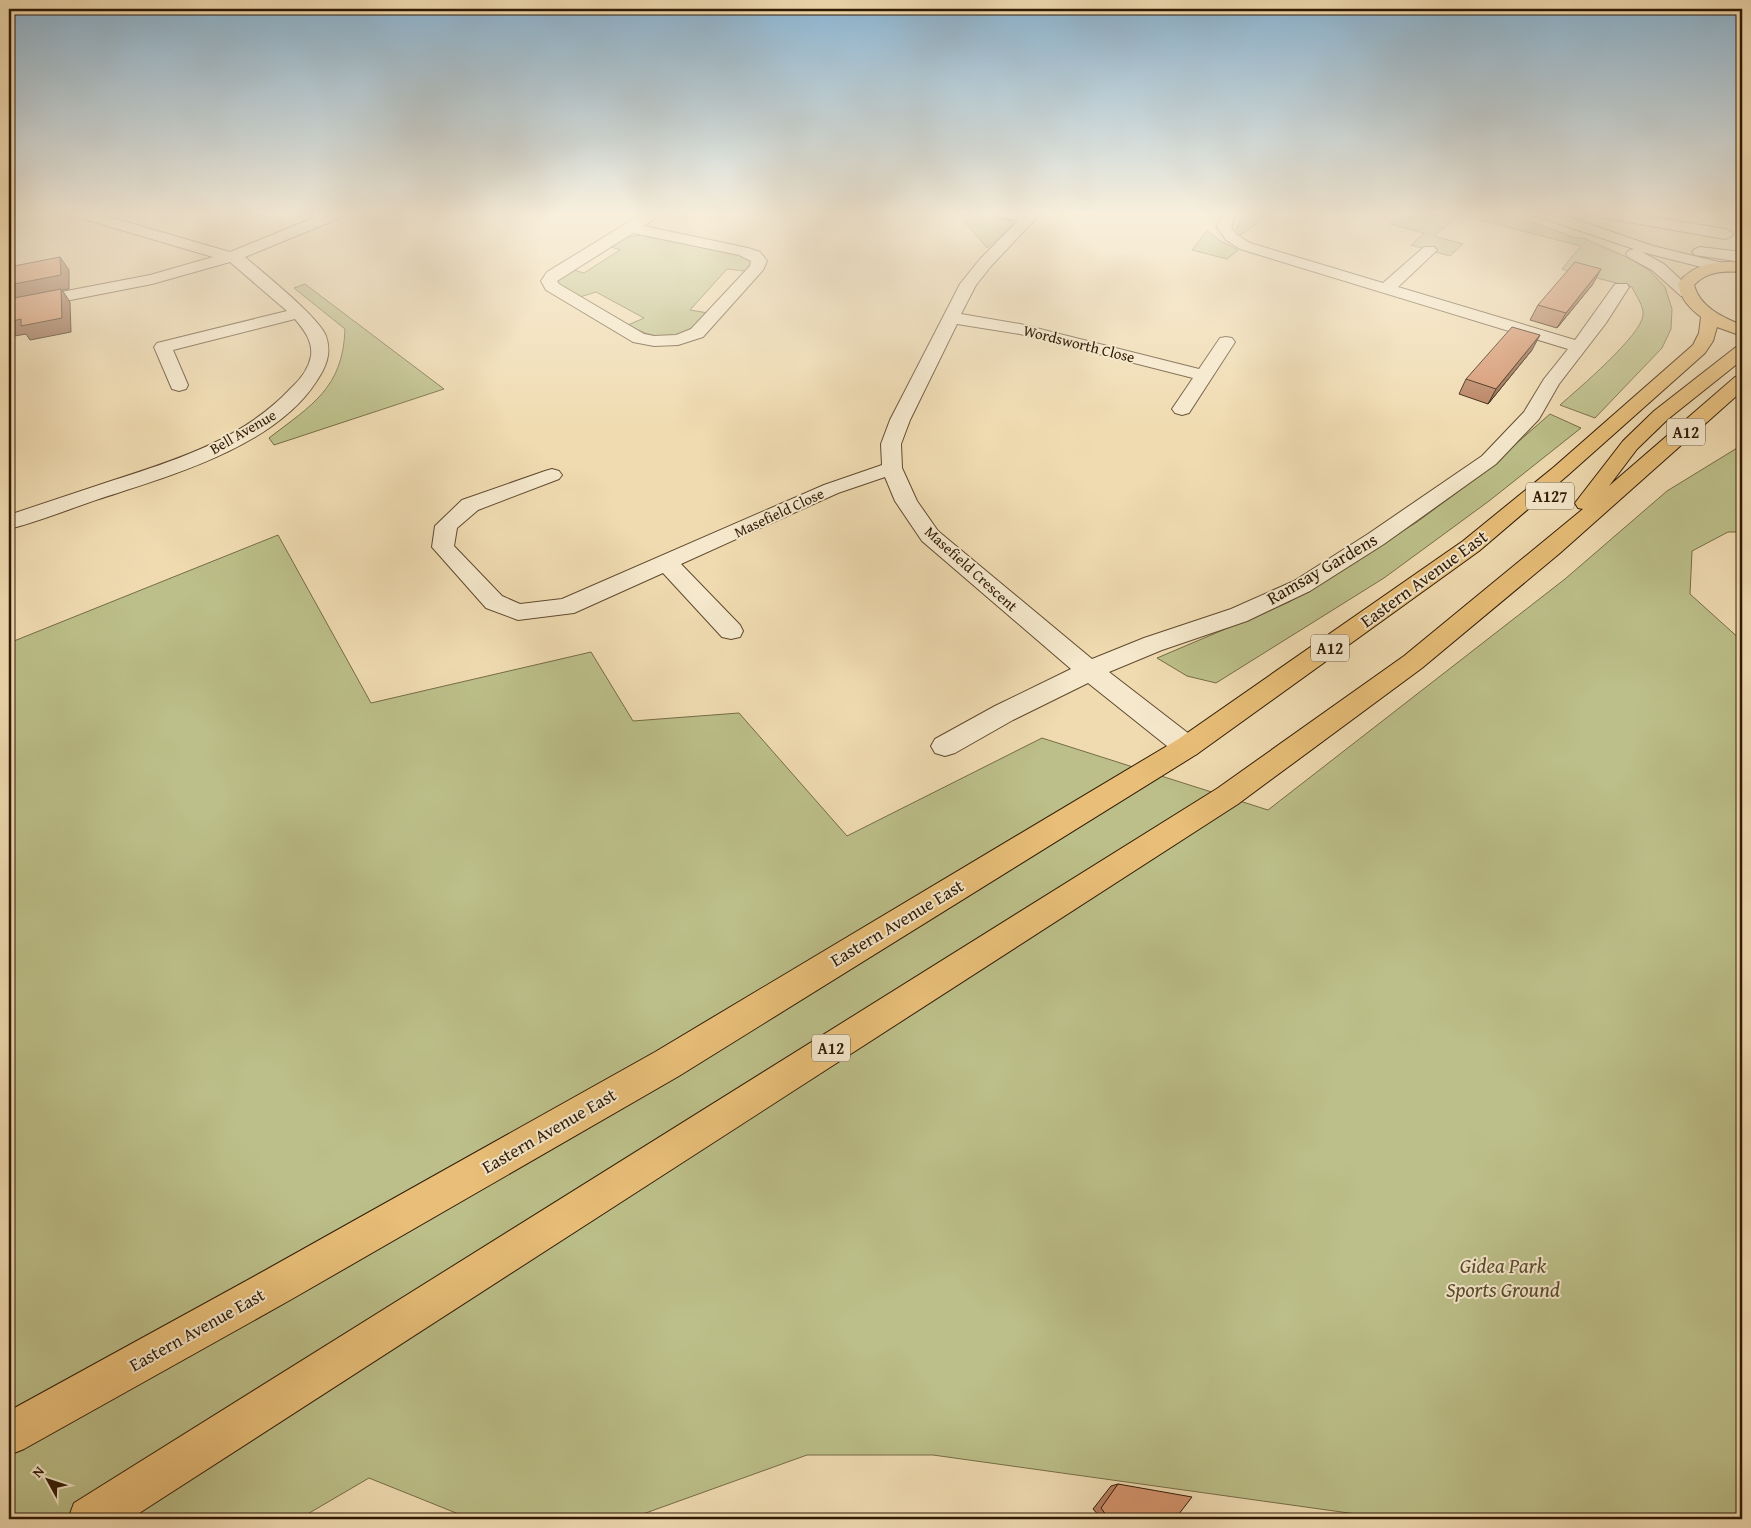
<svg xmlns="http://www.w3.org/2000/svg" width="1751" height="1528" font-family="'Gentium Book Plus',serif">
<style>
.green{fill:#bcbf89;stroke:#766c46}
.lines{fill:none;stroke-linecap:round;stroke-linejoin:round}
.minor-casing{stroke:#604a2f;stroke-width:2}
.highway-casing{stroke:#301a04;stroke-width:2}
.minor{fill:#f5e8cc;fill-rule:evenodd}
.highway{fill:#e8be78;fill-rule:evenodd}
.wall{fill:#b67e5d;stroke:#301a04}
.shaded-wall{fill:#94664c;stroke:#301a04}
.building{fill:#d4926c;stroke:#301a04}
.labels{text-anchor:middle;stroke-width:4;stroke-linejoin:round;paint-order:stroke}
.far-street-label{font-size:15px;fill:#301a04;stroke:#f5e8cc}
.shield{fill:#f5e8cc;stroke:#6b5840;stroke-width:1}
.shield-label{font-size:16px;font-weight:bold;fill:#301a04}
.street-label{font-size:18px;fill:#301a04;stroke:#f5e8cc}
.near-park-label{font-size:21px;font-style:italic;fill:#5a4c2c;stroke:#f5e8cc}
</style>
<rect width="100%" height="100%" fill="#f0dbb1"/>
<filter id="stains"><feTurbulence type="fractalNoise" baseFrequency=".004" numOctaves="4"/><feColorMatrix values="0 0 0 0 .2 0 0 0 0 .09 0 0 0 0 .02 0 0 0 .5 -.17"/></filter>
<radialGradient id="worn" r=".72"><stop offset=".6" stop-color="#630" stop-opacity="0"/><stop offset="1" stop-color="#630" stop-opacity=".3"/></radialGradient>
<path class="green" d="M 956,212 L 974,212 L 1011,221 L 1013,225 L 987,248 Z
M 1245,212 L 1270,214 L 1241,235 L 1236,229 Z
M 1404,212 L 1504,212 L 1576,238 L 1583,238 L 1629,258 L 1649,270 L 1665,287 L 1672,309 L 1671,329 L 1662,348 L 1595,418 L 1560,405 C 1577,390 1642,335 1643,315 C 1644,306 1636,296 1632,287 L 1562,269 L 1581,246 L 1460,215 L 1434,236 L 1463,244 L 1450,256 L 1411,245 L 1424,233 L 1390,224 Z
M 1207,230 L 1219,240 L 1238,250 L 1227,259 L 1192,250 Z
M 639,235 L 734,253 L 746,257 L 752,263 L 745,271 L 727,269 L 690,310 L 708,313 C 682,341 661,343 628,325 L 644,318 L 596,292 L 580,297 L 557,285 L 556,281 L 570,269 L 584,273 L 620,250 L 608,246 L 619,239 Z
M 305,284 L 444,389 L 274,445 L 269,438 C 312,405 343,388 345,329 L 294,288 Z
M 1550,414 L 1581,428 L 1489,501 L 1384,578 L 1216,683 L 1187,676 L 1157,658 L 1289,602 L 1417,522 L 1478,477 Z
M 1742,445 L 1742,532 L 1728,532 L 1692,551 L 1690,594 L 1742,641 L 1742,1519 L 1370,1519 L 1363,1515 L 933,1455 L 807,1455 L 629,1519 L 471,1519 L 369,1478 L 299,1519 L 9,1519 L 9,643 L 278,535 L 371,703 L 591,652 L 633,721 L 739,713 L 847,836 L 1042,738 L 1268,810 L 1565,579 L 1667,491 Z"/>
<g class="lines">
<g class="minor-casing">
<path id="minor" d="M 68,212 L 92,212 L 230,252 L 328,212 L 349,212 L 347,215 L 245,257 C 262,272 319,317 326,336 C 332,354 326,367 316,382 C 274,447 169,476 99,499 C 69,509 40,521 9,529 L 9,515 C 44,503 79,492 114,480 C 177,460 245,438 291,388 C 300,380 309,368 311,356 C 313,341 304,330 295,319 L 173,350 L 188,385 L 186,389 L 179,391 L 172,389 L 154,347 L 157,343 L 287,311 L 230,262 L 152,284 L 9,312 L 9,302 L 150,275 L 213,257 L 70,215 Z
M 645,212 L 663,212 L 644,226 L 748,248 L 760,252 L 767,261 L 763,270 L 703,337 L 678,345 L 654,346 L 633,342 L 546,290 L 541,281 L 547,272 ZM 633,233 L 739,255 L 751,261 L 750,266 L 691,329 L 676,335 L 654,336 L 644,334 L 559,284 L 557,281 Z
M 992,212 L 1042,212 L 992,265 L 976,285 L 961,314 L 1020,324 L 1199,369 L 1220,338 L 1226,337 L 1232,338 L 1235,342 L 1189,413 L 1182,415 L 1175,413 L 1172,409 L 1193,378 L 1020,334 L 957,324 L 910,420 L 901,444 L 902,468 L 917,501 L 938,531 L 1092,659 L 1144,638 L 1231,609 L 1294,581 L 1368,534 L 1482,456 L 1524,412 L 1544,379 L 1568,349 L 1240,249 L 1226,240 L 1217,227 L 1223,212 L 1237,212 L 1231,227 L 1236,234 L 1250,243 L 1383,283 L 1424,247 L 1434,247 L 1437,250 L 1434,253 L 1398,287 L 1575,340 L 1615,284 L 1627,284 L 1629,287 L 1606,323 L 1559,384 L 1539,419 L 1496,464 L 1384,544 L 1310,591 L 1247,621 L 1162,650 L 1109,672 L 1197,740 L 1201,747 L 1197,754 L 1187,757 L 1177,754 L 1088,683 L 1013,720 L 955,753 L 945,756 L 935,753 L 931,746 L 935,739 L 995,706 L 1071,669 L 922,541 L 895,501 L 885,477 L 838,493 L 681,564 L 740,625 L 743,631 L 740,637 L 731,639 L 722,637 L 663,573 L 574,613 L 518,620 L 486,608 L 432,547 L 435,526 L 462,500 L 545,471 L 552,469 L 559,471 L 562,475 L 559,479 L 478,510 L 457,528 L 454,546 L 502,596 L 520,604 L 562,599 L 824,485 L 882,465 L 881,444 L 890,420 L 960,284 L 980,259 L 1018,221 L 994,215 Z
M 1531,212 L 1554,212 L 1653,246 L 1727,264 L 1729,267 L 1727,270 L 1721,272 L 1642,252 L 1664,264 L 1695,293 L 1693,296 L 1681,296 L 1652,270 L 1628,257 L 1626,254 L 1628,251 L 1634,249 L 1533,215 Z
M 1587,212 L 1623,212 L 1725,229 L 1730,231 L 1733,234 L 1730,237 L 1725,239 L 1594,216 Z
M 1700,247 L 1742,252 L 1742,262 L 1695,255 L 1692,252 L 1695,249 Z"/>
</g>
<g class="highway-casing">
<path id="highway" d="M 1742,262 L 1742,272 C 1725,271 1707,271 1694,285 C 1700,307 1722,317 1742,325 L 1742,336 L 1717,327 L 1713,341 L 1705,353 L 1568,475 L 1479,551 L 1197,754 L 679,1076 L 292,1299 L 24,1449 L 9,1455 L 9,1411 L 264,1271 L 655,1052 L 1177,740 L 1463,541 L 1554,467 L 1693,345 L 1699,333 L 1701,317 C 1689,308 1681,299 1678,284 C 1692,263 1719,261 1742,262 Z
M 1742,346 L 1742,360 L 1668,419 L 1637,449 L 1609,486 L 1735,377 L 1742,375 L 1742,391 L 1560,553 L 1422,668 L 1238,804 L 130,1519 L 68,1519 L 74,1503 L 1218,788 L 1404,656 L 1583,509 L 1578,508 L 1575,503 L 1623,441 L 1654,411 L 1736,347 Z"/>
</g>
<use href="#minor" class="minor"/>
<use href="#highway" class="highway"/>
</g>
<path class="wall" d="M 1593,284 L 1557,328 L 1530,320 L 1538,305 Z
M 1532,350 L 1488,404 L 1459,394 L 1466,379 Z
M 1742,593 L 1742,599 L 1739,597 Z
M 1118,1484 L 1175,1519 L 1102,1519 L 1093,1509 L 1111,1486 Z"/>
<path class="shaded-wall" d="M 60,257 L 69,270 L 69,289 L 62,290 L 70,302 L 71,332 L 30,340 L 26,334 L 9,337 L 9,285 Z
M 1601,269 L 1593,284 L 1557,328 L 1566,313 Z
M 1540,335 L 1532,350 L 1488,404 L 1496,389 Z"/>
<path class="building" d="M 60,257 L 61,275 L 9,285 L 9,267 Z
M 1575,262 L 1601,269 L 1566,313 L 1538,305 Z
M 61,289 L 62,318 L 21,326 L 21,319 L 9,322 L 9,299 Z
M 1512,327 L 1540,335 L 1496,389 L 1466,379 Z
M 1118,1484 L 1192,1497 L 1175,1519 L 1109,1519 L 1101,1508 Z"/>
<linearGradient id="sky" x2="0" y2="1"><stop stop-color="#8bb6d5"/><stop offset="0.5" stop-color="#f8efdc"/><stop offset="1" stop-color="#f8efdc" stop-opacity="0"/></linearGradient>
<rect width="1751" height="426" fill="url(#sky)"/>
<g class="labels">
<g class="far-street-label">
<text transform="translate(1079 344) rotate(14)" y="5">Wordsworth Close</text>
<text transform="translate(243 432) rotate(-30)" y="5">Bell Avenue</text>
<text transform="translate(779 513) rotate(-25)" y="5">Masefield Close</text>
<text transform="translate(971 569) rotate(42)" y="5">Masefield Crescent</text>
</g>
<g class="shield">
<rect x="1667" y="418.5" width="38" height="27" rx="4"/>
<rect x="1526" y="482.5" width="48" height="27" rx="4"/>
<rect x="1311" y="634.5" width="38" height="27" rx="4"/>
<rect x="812" y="1034.5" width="38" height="27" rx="4"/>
</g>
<g class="shield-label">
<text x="1686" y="438">A12</text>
<text x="1550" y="502">A127</text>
<text x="1330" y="654">A12</text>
<text x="831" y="1054">A12</text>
</g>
<g class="street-label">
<text transform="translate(1322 569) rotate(-30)" y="6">Ramsay Gardens</text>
<text transform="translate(1424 579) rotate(-36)" y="6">Eastern Avenue East</text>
<text transform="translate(897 923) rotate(-31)" y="6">Eastern Avenue East</text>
<text transform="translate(549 1131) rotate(-30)" y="6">Eastern Avenue East</text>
<text transform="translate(197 1330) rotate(-29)" y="6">Eastern Avenue East</text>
</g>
<g class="near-park-label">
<text x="1503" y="1273">Gidea Park<tspan x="1503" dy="24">Sports Ground</tspan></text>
</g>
</g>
<rect width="1751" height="1528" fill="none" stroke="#f0dbb1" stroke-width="30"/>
<rect x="10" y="10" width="1731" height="1508" fill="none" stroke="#301a04" stroke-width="2.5"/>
<rect x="15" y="15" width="1721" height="1498" fill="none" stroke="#301a04"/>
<g transform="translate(48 1480) rotate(310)" stroke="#f5e8cc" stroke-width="4" paint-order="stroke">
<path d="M0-4L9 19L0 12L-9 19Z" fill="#301a04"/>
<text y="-8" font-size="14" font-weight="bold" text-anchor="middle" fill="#301a04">N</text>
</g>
<rect width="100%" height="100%" filter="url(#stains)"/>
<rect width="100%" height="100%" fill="url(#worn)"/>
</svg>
